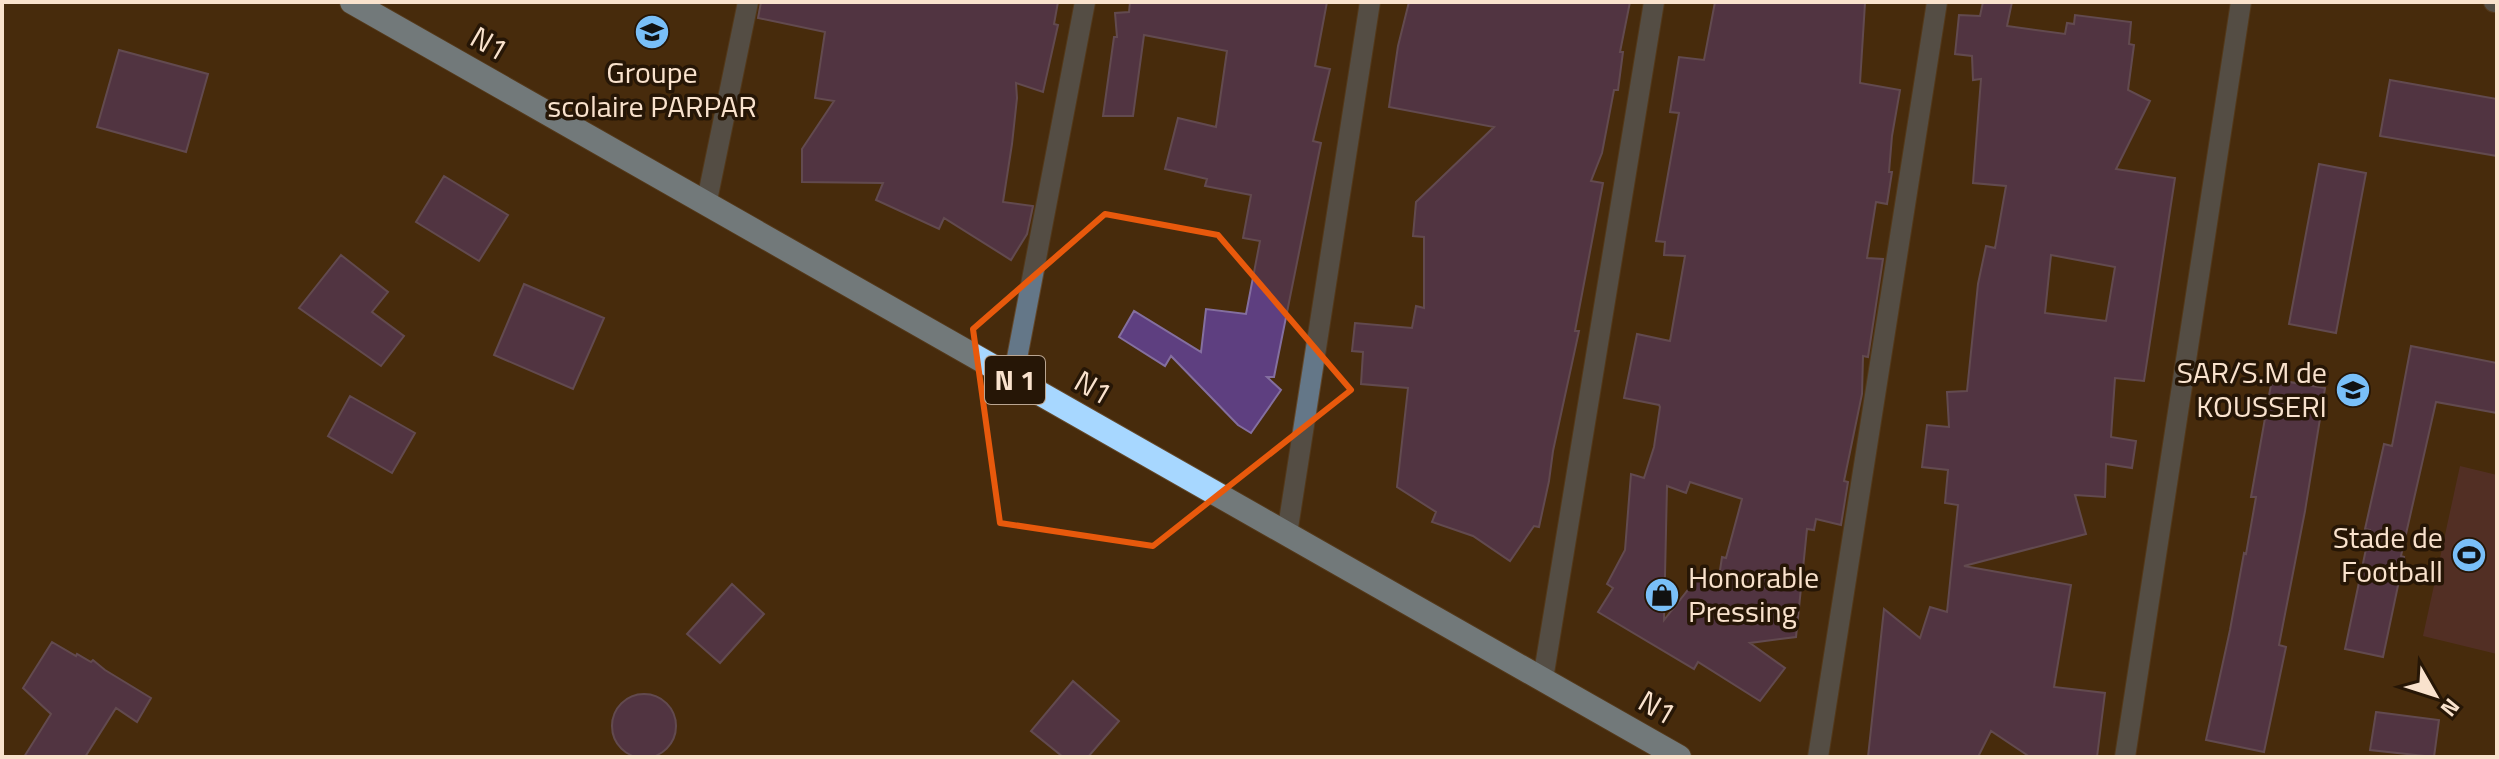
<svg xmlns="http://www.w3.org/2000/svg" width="2499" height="759" font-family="'Titillium Web',sans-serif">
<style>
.green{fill:#613440}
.building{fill:#5e3f80;stroke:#846f9f;stroke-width:2;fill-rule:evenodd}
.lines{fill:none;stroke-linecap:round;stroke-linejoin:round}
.minor-casing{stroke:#63482b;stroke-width:22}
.highway-casing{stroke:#63482b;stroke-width:26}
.minor{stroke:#647788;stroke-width:20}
.highway{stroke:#a7d7ff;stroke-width:24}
.marked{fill:none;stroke:#e8590c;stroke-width:6;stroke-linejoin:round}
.labels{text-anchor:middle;stroke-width:7;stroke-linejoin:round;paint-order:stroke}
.shield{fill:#261606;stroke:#baa591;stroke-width:2}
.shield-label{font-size:28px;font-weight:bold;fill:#f9e2cd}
.street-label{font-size:30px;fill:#f9e2cd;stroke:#261606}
.poi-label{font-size:30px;fill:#f9e2cd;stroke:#261606;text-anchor:end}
</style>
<rect width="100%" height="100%" fill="#472b0c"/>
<path class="green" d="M 2460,466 L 2497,475 L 2497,654 L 2423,636 Z"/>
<path class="building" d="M 761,2 L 1058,2 L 1054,24 L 1058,25 L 1043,92 L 1016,83 L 1017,98 L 1012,144 L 1003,202 L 1033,206 L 1027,234 L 1011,260 L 944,218 L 939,229 L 876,200 L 883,183 L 802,182 L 802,149 L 834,101 L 815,98 L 825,32 L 758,18 Z
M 1130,2 L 1327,2 L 1315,66 L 1330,69 L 1313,141 L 1321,143 L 1274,377 L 1267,377 L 1281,390 L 1251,433 L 1238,425 L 1171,356 L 1165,366 L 1119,337 L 1134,311 L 1201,352 L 1206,309 L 1246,314 L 1260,241 L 1243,238 L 1251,195 L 1205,186 L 1207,179 L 1165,169 L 1178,118 L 1216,127 L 1227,51 L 1144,35 L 1133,116 L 1103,116 L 1114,37 L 1117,37 L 1115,13 L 1129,12 Z
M 1409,2 L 1630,2 L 1620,52 L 1623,52 L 1618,90 L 1614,90 L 1602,153 L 1591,181 L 1603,183 L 1575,331 L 1579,331 L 1553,451 L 1549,481 L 1539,527 L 1534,526 L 1510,561 L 1473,536 L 1432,522 L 1436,512 L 1397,487 L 1408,388 L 1361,384 L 1363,352 L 1352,351 L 1355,323 L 1412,328 L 1416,306 L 1424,308 L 1424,237 L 1413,236 L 1416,202 L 1494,127 L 1389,107 L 1398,46 Z
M 1715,2 L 1865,3 L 1860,83 L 1900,90 L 1892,136 L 1889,172 L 1892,172 L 1887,204 L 1876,202 L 1867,258 L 1883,259 L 1868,357 L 1863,356 L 1862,394 L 1844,481 L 1848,482 L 1841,525 L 1816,519 L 1814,530 L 1807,529 L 1796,637 L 1750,643 L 1785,668 L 1760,701 L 1698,662 L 1694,669 L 1598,612 L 1613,588 L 1607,584 L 1625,550 L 1631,474 L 1644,478 L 1654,447 L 1660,407 L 1659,405 L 1624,398 L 1637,334 L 1670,341 L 1685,256 L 1664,255 L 1665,242 L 1656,241 L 1679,113 L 1670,112 L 1679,57 L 1704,60 ZM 1690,482 L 1742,499 L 1726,558 L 1722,557 L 1717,590 L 1699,576 L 1664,620 L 1667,486 L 1686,493 Z
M 1983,2 L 2012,2 L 2007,26 L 2065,34 L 2067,23 L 2074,24 L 2075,15 L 2131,22 L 2129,44 L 2134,45 L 2128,90 L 2150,101 L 2116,169 L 2175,178 L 2144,381 L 2115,378 L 2111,437 L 2136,441 L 2132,468 L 2106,464 L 2105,497 L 2075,495 L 2086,534 L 1964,566 L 2071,585 L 2054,687 L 2105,693 L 2097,757 L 2030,757 L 1991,731 L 1978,757 L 1868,757 L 1884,609 L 1920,638 L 1930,607 L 1947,612 L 1958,505 L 1945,503 L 1948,470 L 1922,467 L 1927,425 L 1949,427 L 1947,392 L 1967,391 L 1978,284 L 1986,246 L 1995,248 L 2006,186 L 1973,183 L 1981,79 L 1973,80 L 1972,56 L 1955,54 L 1959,15 L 1980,16 ZM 2051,255 L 2115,267 L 2106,321 L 2045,313 Z
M 119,50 L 208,74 L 186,152 L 97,127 Z
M 2390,80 L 2497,99 L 2497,156 L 2380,136 Z
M 2319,164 L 2366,173 L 2336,333 L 2289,324 Z
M 444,176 L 508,215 L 479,261 L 416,222 Z
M 341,255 L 388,292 L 372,312 L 404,336 L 381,366 L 299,308 Z
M 524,284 L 604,318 L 573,389 L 494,355 Z
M 2411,346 L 2497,363 L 2497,413 L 2436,402 L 2401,556 L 2404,557 L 2383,657 L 2345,649 L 2370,530 L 2365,529 L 2384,444 L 2392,446 Z
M 2272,379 L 2325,388 L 2305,511 L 2279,645 L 2286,647 L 2264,752 L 2206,740 L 2230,630 L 2244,553 L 2246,554 L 2256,497 L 2251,497 Z
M 350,396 L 415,433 L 392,473 L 328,436 Z
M 732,584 L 764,614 L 720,663 L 687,634 Z
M 52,642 L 76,656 L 77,654 L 91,662 L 93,660 L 105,670 L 151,698 L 137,722 L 116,708 L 85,757 L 24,757 L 51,714 L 23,688 Z
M 1073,681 L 1119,721 L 1088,757 L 1063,757 L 1031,731 Z
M612 726a32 32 0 1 1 64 0a32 32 0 1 1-64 0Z
M 2376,712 L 2439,720 L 2434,757 L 2370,750 Z"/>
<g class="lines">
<g class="minor-casing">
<path id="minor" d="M 2494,2 L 2497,2
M 706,205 L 748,2
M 1013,379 L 1085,2
M 1287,534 L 1370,2
M 1543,679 L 1654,2
M 1818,757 L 1937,2
M 2125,757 L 2241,2"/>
</g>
<g class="highway-casing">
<path id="highway" d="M 352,2 L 1679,757"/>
</g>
<use href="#minor" class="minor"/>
<use href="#highway" class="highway"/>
</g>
<path d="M0 0H2499V759H0ZM 1105,214 L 1218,235 L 1351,390 L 1153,546 L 1000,523 L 973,329 Z" fill="#472b0c" fill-opacity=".55" fill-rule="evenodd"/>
<path class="marked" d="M 1105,214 L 1218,235 L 1351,390 L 1153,546 L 1000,523 L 973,329 Z"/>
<defs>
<g id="school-disc" transform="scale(1.8)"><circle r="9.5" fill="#79bff8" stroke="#261606"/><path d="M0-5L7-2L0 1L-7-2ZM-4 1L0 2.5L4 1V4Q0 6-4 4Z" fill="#111"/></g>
<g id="stadium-disc" transform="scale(1.8)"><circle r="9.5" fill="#79bff8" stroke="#261606"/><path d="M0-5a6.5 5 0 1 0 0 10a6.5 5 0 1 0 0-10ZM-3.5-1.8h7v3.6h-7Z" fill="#111"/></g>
<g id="shop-disc" transform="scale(1.8)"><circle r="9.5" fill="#79bff8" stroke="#261606"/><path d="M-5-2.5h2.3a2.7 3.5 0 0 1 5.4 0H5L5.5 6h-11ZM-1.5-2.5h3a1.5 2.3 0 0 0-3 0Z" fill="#111"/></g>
</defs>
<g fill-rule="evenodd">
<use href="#school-disc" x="652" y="32"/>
<use href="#school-disc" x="2353" y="390"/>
<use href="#stadium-disc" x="2469" y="555"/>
<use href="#shop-disc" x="1662" y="595"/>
</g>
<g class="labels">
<rect class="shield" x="985" y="356" width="60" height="48" rx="6"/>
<g class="shield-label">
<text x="1015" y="390">N 1</text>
</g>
<g class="street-label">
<text transform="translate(489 44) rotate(30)" y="10">N1</text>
<text transform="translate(1093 388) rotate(30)" y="10">N1</text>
<text transform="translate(1657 708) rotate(30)" y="10">N1</text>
</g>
<g class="poi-label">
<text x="652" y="83" text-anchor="middle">Groupe<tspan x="652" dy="34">scolaire PARPAR</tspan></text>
<text x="2327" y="383">SAR/S.M de<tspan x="2327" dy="34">KOUSSERI</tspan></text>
<text x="2443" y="548">Stade de<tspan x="2443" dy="34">Football</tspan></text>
<text x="1688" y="588" text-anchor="start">Honorable<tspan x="1688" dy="34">Pressing</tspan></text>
</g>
</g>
<rect width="2499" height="759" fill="none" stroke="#f9e2cd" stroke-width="8"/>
<g transform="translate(2435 695) rotate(129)" stroke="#261606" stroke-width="6" paint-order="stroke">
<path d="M0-6L14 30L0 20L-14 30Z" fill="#f9e2cd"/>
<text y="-12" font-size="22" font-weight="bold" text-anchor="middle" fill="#f9e2cd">N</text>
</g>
</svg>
